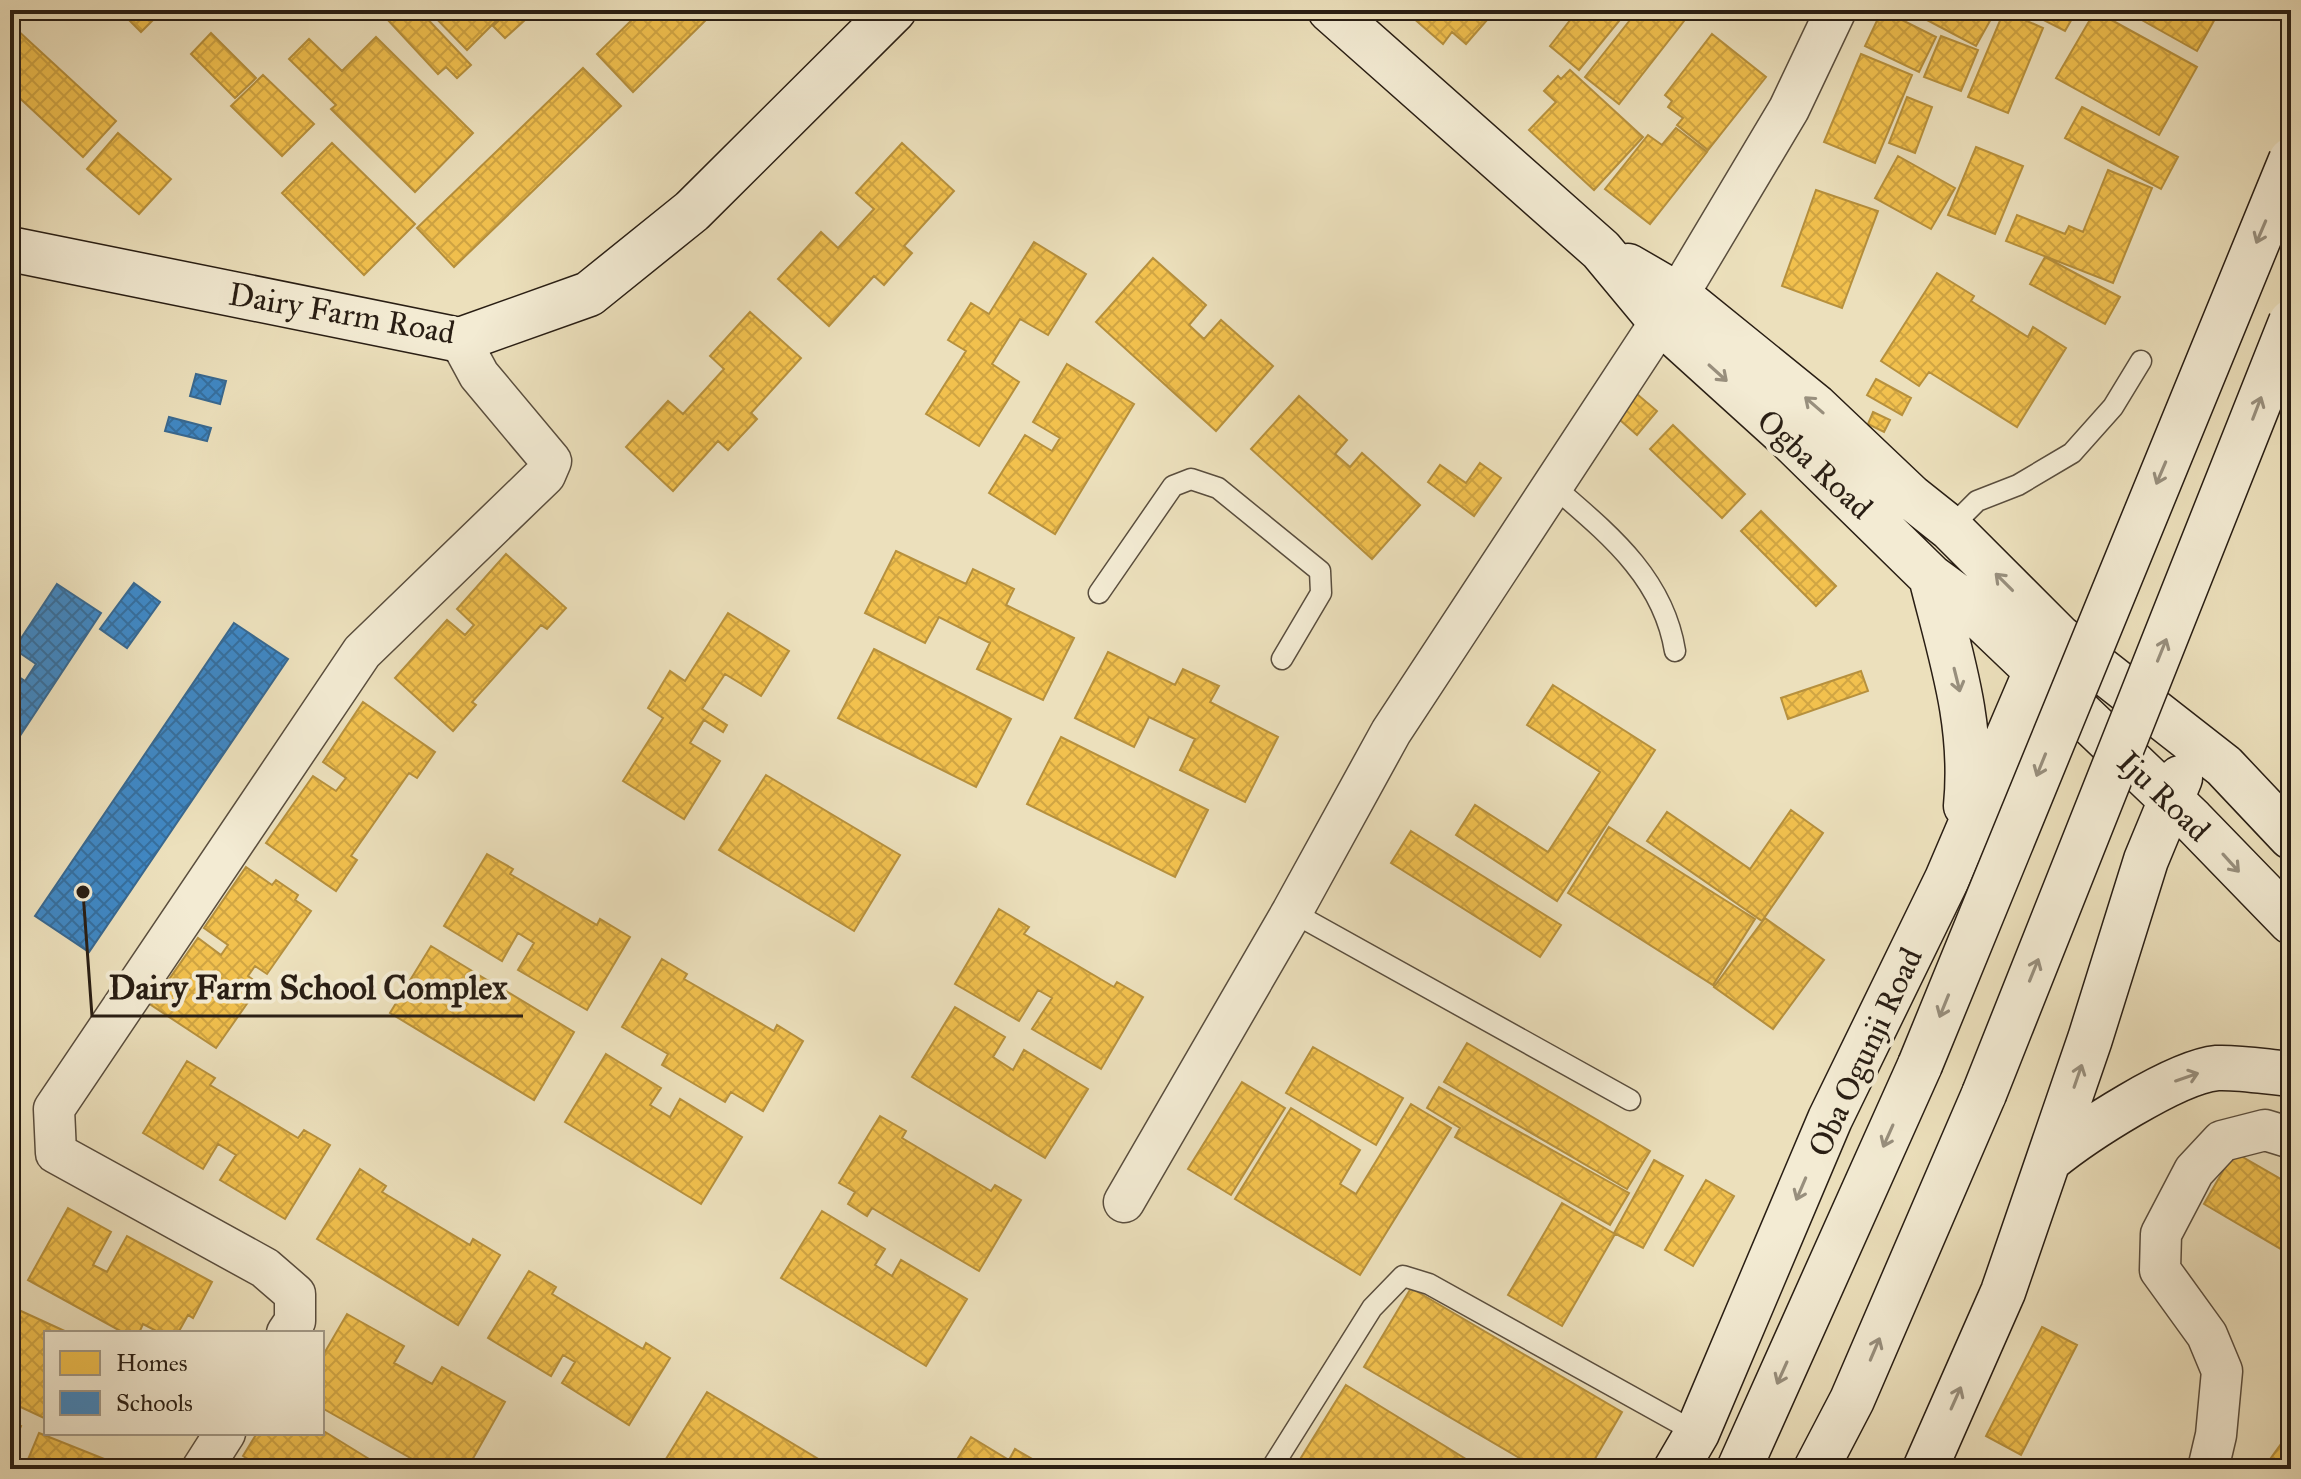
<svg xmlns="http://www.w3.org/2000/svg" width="2301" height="1479" font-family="'IM FELL Great Primer',serif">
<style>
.homes{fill:url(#homes-cross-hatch);stroke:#b6903d;stroke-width:2}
.schools{fill:url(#schools-cross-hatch);stroke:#386890;stroke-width:2}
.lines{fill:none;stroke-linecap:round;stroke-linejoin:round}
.service-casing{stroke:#5a4e3e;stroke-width:23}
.minor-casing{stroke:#5a4e3e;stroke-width:43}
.secondary-casing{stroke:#291e14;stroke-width:47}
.service{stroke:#f3ebd3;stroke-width:20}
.minor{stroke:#f3ebd3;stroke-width:40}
.secondary{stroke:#f3ebd3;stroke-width:44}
.secondary-bridge-casing{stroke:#291e14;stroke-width:47;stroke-linecap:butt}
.secondary-bridge{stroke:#f3ebd3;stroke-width:44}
.oneway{stroke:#988f7d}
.labels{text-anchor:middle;stroke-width:8;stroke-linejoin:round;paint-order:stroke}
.street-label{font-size:32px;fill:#291e14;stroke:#f3ebd3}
.leader{fill:none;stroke:#291e14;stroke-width:3}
.callout-dot{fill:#291e14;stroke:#f3ebd3;stroke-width:3}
.callout-label{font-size:34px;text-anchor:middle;font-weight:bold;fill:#291e14;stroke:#f3ebd3;stroke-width:8;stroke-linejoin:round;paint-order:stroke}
</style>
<defs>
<pattern id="homes-cross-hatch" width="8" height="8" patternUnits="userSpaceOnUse" patternTransform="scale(2)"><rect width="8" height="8" fill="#f2c14e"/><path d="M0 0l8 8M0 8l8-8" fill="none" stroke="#d0a543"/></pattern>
<pattern id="schools-cross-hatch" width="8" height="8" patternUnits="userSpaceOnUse" patternTransform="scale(2)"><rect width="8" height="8" fill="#3f88c5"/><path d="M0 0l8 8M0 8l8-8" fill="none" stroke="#356f9f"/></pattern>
</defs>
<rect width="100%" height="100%" fill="#ece0bc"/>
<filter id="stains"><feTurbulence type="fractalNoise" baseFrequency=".0025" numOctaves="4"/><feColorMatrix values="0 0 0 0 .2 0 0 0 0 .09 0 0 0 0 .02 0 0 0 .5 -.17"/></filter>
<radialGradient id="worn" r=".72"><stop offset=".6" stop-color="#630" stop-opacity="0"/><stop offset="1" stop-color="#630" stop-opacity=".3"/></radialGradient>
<path class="homes" d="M 119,10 L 163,10 L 141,32 Z
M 394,10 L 419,10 L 471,65 L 457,78 L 446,67 L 438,74 L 386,18 Z
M 428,10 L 507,10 L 467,50 Z
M 510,10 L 536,10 L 505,38 L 493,26 Z
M 642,10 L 716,10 L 633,92 L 597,54 Z
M 1404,10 L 1476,10 L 1487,20 L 1466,44 L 1452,32 L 1443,44 Z
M 1578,10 L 1628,10 L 1579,70 L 1550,46 Z
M 1638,10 L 1670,10 L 1684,21 L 1619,104 L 1585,77 Z
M 1882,10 L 1936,37 L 1919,72 L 1865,46 Z
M 1908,10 L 1996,10 L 1976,46 Z
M 2024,10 L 2077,10 L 2065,31 Z
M 2124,10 L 2220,10 L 2197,51 Z
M 2004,11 L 2043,28 L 2008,113 L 1968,97 Z
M 2095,11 L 2197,67 L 2159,135 L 2056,78 Z
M 15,28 L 116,121 L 83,157 L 10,89 L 10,34 Z
M 211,33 L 256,78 L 235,98 L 191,54 Z
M 1712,34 L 1766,77 L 1708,150 L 1677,125 L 1683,118 L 1668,107 L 1672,101 L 1665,95 Z
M 1941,36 L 1978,50 L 1961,91 L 1924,77 Z
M 376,37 L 473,133 L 415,192 L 331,109 L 336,105 L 289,59 L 309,39 L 342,71 Z
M 1861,54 L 1912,75 L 1875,163 L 1824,142 Z
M 583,68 L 621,106 L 454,267 L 417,228 Z
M 1570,70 L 1643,137 L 1594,190 L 1529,130 L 1556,102 L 1544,91 L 1558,76 L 1561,79 Z
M 263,75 L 314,124 L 282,156 L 231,106 Z
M 1907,97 L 1932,107 L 1915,153 L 1889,143 Z
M 2082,107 L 2178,157 L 2161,189 L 2065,138 Z
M 1676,128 L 1707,152 L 1650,224 L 1605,189 L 1648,135 L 1662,145 Z
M 118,133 L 171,179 L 139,214 L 87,169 Z
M 332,143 L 415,224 L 364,275 L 282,193 Z
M 902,143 L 954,191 L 904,246 L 912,253 L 884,285 L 874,276 L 829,326 L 778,279 L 821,232 L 838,248 L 874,209 L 856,193 Z
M 1976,147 L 2023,166 L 1995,234 L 1948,215 Z
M 1898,156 L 1955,188 L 1931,229 L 1875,198 Z
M 2108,170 L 2152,188 L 2113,283 L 2006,241 L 2017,215 L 2065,234 L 2069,226 L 2083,232 Z
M 1816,190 L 1878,211 L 1842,308 L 1782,286 Z
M 1034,242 L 1086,274 L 1048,335 L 1020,319 L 992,364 L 1019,382 L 979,446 L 926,414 L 966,351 L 948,340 L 971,303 L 989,314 Z
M 2045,257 L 2120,297 L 2105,324 L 2030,284 Z
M 1153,258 L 1206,305 L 1189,325 L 1204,339 L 1221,320 L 1273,366 L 1216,431 L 1096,322 Z
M 1937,273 L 1974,296 L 1971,301 L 2028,337 L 2033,327 L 2066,348 L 2017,427 L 1929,372 L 1919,386 L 1881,361 Z
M 750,312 L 801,358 L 751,413 L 757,419 L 728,450 L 718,441 L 673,491 L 626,447 L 668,401 L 683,414 L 724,369 L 710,356 Z
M 1067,364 L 1134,404 L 1055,534 L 989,493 L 1025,435 L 1052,451 L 1060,438 L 1033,422 Z
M 1876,379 L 1911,398 L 1902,415 L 1867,395 Z
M 1624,383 L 1657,411 L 1637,435 L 1604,406 Z
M 1299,396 L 1347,440 L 1335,454 L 1350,467 L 1362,453 L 1420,505 L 1372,559 L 1251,449 Z
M 1873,412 L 1890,420 L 1884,432 L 1868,424 Z
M 1673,425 L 1745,494 L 1722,518 L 1650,449 Z
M 1480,463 L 1501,478 L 1474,516 L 1428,482 L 1440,465 L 1466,483 Z
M 1761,511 L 1836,586 L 1816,606 L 1741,531 Z
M 896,551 L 966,584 L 973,569 L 1014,589 L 1006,605 L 1074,638 L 1043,700 L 977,669 L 990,643 L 939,617 L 925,643 L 865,613 Z
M 506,554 L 566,608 L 547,629 L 541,625 L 472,702 L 476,705 L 453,731 L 395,678 L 447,620 L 465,635 L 474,625 L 457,609 Z
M 728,613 L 789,651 L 761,696 L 725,674 L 702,709 L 727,725 L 723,732 L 704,720 L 690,743 L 720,761 L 684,819 L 623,781 L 663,718 L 648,708 L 670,671 L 685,681 Z
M 874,649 L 1011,719 L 976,787 L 838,718 Z
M 1108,652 L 1175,685 L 1183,669 L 1219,686 L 1210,702 L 1278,737 L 1245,802 L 1180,770 L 1195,739 L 1149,717 L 1134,747 L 1075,718 Z
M 1861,671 L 1868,691 L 1788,719 L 1781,698 Z
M 1553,685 L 1655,750 L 1557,901 L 1456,835 L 1475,805 L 1548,852 L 1600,772 L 1527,725 Z
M 363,702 L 435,752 L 417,778 L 409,773 L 351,856 L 357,860 L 336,891 L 266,843 L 313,776 L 336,791 L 346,778 L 323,762 Z
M 1061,737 L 1208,810 L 1175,877 L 1027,804 Z
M 766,775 L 900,855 L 854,931 L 719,850 Z
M 1791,810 L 1823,833 L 1762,921 L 1647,841 L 1667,812 L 1750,869 Z
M 1609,827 L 1755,919 L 1713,985 L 1568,893 Z
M 1411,831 L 1561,925 L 1540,957 L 1391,863 Z
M 487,854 L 513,869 L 510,874 L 597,925 L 600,919 L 630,937 L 587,1010 L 518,970 L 534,943 L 518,933 L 502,961 L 444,926 Z
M 246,867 L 272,885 L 276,880 L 298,895 L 295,900 L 311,911 L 267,974 L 255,966 L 248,976 L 260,985 L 216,1048 L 151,1005 L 198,938 L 221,955 L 228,945 L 204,928 Z
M 999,909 L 1029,927 L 1024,934 L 1114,987 L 1117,982 L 1143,997 L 1101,1069 L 1032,1029 L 1052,998 L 1038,990 L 1019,1021 L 955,984 Z
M 1765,918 L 1824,960 L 1773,1029 L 1714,987 Z
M 431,946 L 492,983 L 486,992 L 501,1001 L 506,991 L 574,1032 L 534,1100 L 390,1013 Z
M 662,959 L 687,974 L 684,979 L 774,1031 L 777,1025 L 803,1041 L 763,1111 L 731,1092 L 725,1102 L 662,1065 L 668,1054 L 622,1027 Z
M 955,1007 L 1005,1037 L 993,1057 L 1013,1070 L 1024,1050 L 1088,1089 L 1045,1158 L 912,1077 Z
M 1467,1043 L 1650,1151 L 1627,1189 L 1444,1082 Z
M 1313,1047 L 1403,1098 L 1376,1145 L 1286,1093 Z
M 606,1054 L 661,1088 L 650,1105 L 670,1117 L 680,1099 L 742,1137 L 701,1204 L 565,1122 Z
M 187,1061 L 215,1078 L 210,1085 L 298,1138 L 304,1130 L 330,1145 L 285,1219 L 220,1180 L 236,1155 L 218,1144 L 203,1169 L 143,1133 Z
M 1242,1082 L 1285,1108 L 1231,1195 L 1188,1169 Z
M 1439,1087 L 1629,1193 L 1610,1225 L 1455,1137 L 1460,1128 L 1427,1108 Z
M 1411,1104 L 1451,1128 L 1360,1275 L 1235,1199 L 1291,1108 L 1360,1150 L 1340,1184 L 1356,1194 Z
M 880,1116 L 906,1131 L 902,1138 L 991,1191 L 995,1185 L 1021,1200 L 979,1271 L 872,1208 L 867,1216 L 848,1204 L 855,1192 L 839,1183 Z
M 2234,1152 L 2291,1185 L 2291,1255 L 2204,1204 Z
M 1654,1160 L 1683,1176 L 1643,1248 L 1614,1233 Z
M 360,1169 L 386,1186 L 382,1192 L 470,1245 L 473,1239 L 500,1255 L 458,1325 L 317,1239 Z
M 1706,1180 L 1734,1196 L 1693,1266 L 1665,1250 Z
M 1562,1203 L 1615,1234 L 1562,1326 L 1508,1295 Z
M 68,1208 L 111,1232 L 93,1265 L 107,1272 L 127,1236 L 212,1282 L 193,1318 L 188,1315 L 178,1333 L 160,1333 L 143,1324 L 139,1333 L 124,1333 L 28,1280 Z
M 822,1211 L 885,1249 L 875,1265 L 892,1276 L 901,1260 L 967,1299 L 926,1366 L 781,1278 Z
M 529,1271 L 556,1287 L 552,1294 L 643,1349 L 646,1343 L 670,1358 L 629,1425 L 562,1383 L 575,1362 L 563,1355 L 551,1376 L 488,1338 Z
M 1411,1288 L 1622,1412 L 1589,1469 L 1538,1469 L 1364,1367 Z
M 10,1306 L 69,1333 L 46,1333 L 46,1419 L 10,1402 Z
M 347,1314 L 404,1346 L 394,1363 L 432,1384 L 442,1367 L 505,1402 L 467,1469 L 430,1469 L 322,1408 L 322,1357 Z
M 2042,1327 L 2077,1345 L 2021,1455 L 1986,1436 Z
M 1346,1385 L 1482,1469 L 1312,1469 L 1299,1461 Z
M 707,1392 L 835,1469 L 683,1469 L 666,1459 Z
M 10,1421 L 21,1426 L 10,1452 Z
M 322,1430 L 374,1462 L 370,1469 L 264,1469 L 243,1456 L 257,1433 Z
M 2291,1430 L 2291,1469 L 2263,1469 Z
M 39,1433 L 107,1460 L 103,1469 L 24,1469 Z
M 971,1437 L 1009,1460 L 1015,1449 L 1039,1463 L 1036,1469 L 951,1469 Z"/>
<path class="schools" d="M 196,374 L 226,381 L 220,404 L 190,396 Z
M 169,417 L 211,428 L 207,441 L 165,431 Z
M 134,583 L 160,602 L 127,648 L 100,629 Z
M 57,584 L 101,613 L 10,751 L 10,671 L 25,681 L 36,664 L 14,649 Z
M 234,623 L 288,659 L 89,952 L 35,916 Z"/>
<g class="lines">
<g class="service-casing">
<path id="service" d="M 1552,485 C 1606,532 1663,576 1675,651
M 1950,528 L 1977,501 L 2018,485 L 2072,453 L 2113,407 L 2141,361
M 1099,593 L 1173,486 L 1191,479 L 1218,488 L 1320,571 L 1321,593 L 1282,659
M 1292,912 L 1630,1100
M 1271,1469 L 1372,1308 L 1403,1276 L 1429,1284 L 1697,1433"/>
</g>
<g class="minor-casing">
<path id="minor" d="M 1124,1202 L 1292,912 L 1391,732 L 1678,295 L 1789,109 L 1836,10
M 287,1333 L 295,1321 L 295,1294 L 265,1268 L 56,1153 L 54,1109 L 362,652 L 545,475 L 551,461 L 479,375 L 460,340
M 202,1469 L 225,1433
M 2208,1469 L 2216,1435 L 2222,1371 L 2207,1335 L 2160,1270 L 2161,1234 L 2194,1171 L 2222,1141 L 2265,1130 L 2291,1138"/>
</g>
<g class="secondary-casing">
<path id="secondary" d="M 1330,10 L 1601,250 L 1660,321 L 1788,437 L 1931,577 L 1961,599 L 2192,820 L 2291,922
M 10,249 L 460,340 L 589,294 L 692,211 L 894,10
M 1628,266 L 1678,295 L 1815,406 L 1911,497 L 1950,528 L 2059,637 L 2224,766 L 2291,837
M 1931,577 C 1951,657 1974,724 1966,806
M 2049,1160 C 2082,1133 2175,1072 2217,1068 C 2240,1067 2267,1072 2291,1074
M 1676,1469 L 1697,1433 L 1830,1119 L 1947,879 L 2036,671 L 2059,637
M 1739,1469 L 1920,1065
M 1816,1469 L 1852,1400 L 1984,1094
M 1925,1469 L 2003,1292 L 2090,1039 L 2146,860 L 2180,778"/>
</g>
<use href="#service" class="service"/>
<use href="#minor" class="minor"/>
<use href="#secondary" class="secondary"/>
<g class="secondary-bridge-casing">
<path id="secondary-bridge" d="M 1920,1065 L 2291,160
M 1984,1094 L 2291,322"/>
</g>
<use href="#secondary-bridge" class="secondary-bridge"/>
</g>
<defs><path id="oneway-shaft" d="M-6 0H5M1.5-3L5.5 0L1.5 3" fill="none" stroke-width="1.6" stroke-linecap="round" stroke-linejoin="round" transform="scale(2)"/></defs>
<g class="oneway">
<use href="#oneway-shaft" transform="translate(2261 232) rotate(113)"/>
<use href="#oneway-shaft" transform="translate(1718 373) rotate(42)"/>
<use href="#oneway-shaft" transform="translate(1814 405) rotate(-139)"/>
<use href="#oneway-shaft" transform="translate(2257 408) rotate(-69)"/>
<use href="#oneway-shaft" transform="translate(2161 473) rotate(113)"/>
<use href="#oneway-shaft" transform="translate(2004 582) rotate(-135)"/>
<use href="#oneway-shaft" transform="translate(2162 650) rotate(-68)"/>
<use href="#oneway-shaft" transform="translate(1957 680) rotate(76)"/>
<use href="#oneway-shaft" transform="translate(2041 765) rotate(112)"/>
<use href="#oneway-shaft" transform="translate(2231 863) rotate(48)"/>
<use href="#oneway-shaft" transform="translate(2034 970) rotate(-68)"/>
<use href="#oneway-shaft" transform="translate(1944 1006) rotate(112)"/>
<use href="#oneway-shaft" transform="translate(2078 1076) rotate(-71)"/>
<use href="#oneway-shaft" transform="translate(2187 1077) rotate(-19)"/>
<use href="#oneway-shaft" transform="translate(1888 1136) rotate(114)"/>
<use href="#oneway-shaft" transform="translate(1801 1189) rotate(113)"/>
<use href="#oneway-shaft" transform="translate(1875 1349) rotate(-67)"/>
<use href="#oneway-shaft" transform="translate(1782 1373) rotate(114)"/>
<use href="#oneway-shaft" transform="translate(1956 1398) rotate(-66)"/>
</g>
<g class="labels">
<g class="street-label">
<text transform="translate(342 313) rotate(10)" y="11">Dairy Farm Road</text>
<text transform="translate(1815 464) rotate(43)" y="11">Ogba Road</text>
<text transform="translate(2164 796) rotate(44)" y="11">Iju Road</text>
<text transform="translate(1865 1052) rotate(-65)" y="11">Oba Ogunji Road</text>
</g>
</g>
<path class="leader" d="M83 892L92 1016H523"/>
<circle class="callout-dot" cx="83" cy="892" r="8"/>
<g class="callout-label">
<text x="308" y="999">Dairy Farm School Complex</text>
</g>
<rect width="2301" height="1479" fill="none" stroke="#ece0bc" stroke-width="40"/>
<rect x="12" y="12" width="2277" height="1455" fill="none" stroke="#291e14" stroke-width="4"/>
<rect x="20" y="20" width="2261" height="1439" fill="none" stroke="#291e14" stroke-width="2"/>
<rect x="44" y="1331" width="280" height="104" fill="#f3ebd3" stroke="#a29987" stroke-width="2"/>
<rect x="60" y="1351" width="40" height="24" fill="#f2c14e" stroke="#a29987" stroke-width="2"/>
<text x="116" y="1371" font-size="24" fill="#291e14">Homes</text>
<rect x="60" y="1391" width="40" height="24" fill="#3f88c5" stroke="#a29987" stroke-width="2"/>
<text x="116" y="1411" font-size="24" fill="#291e14">Schools</text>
<rect width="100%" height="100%" filter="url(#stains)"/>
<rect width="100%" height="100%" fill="url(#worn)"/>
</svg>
